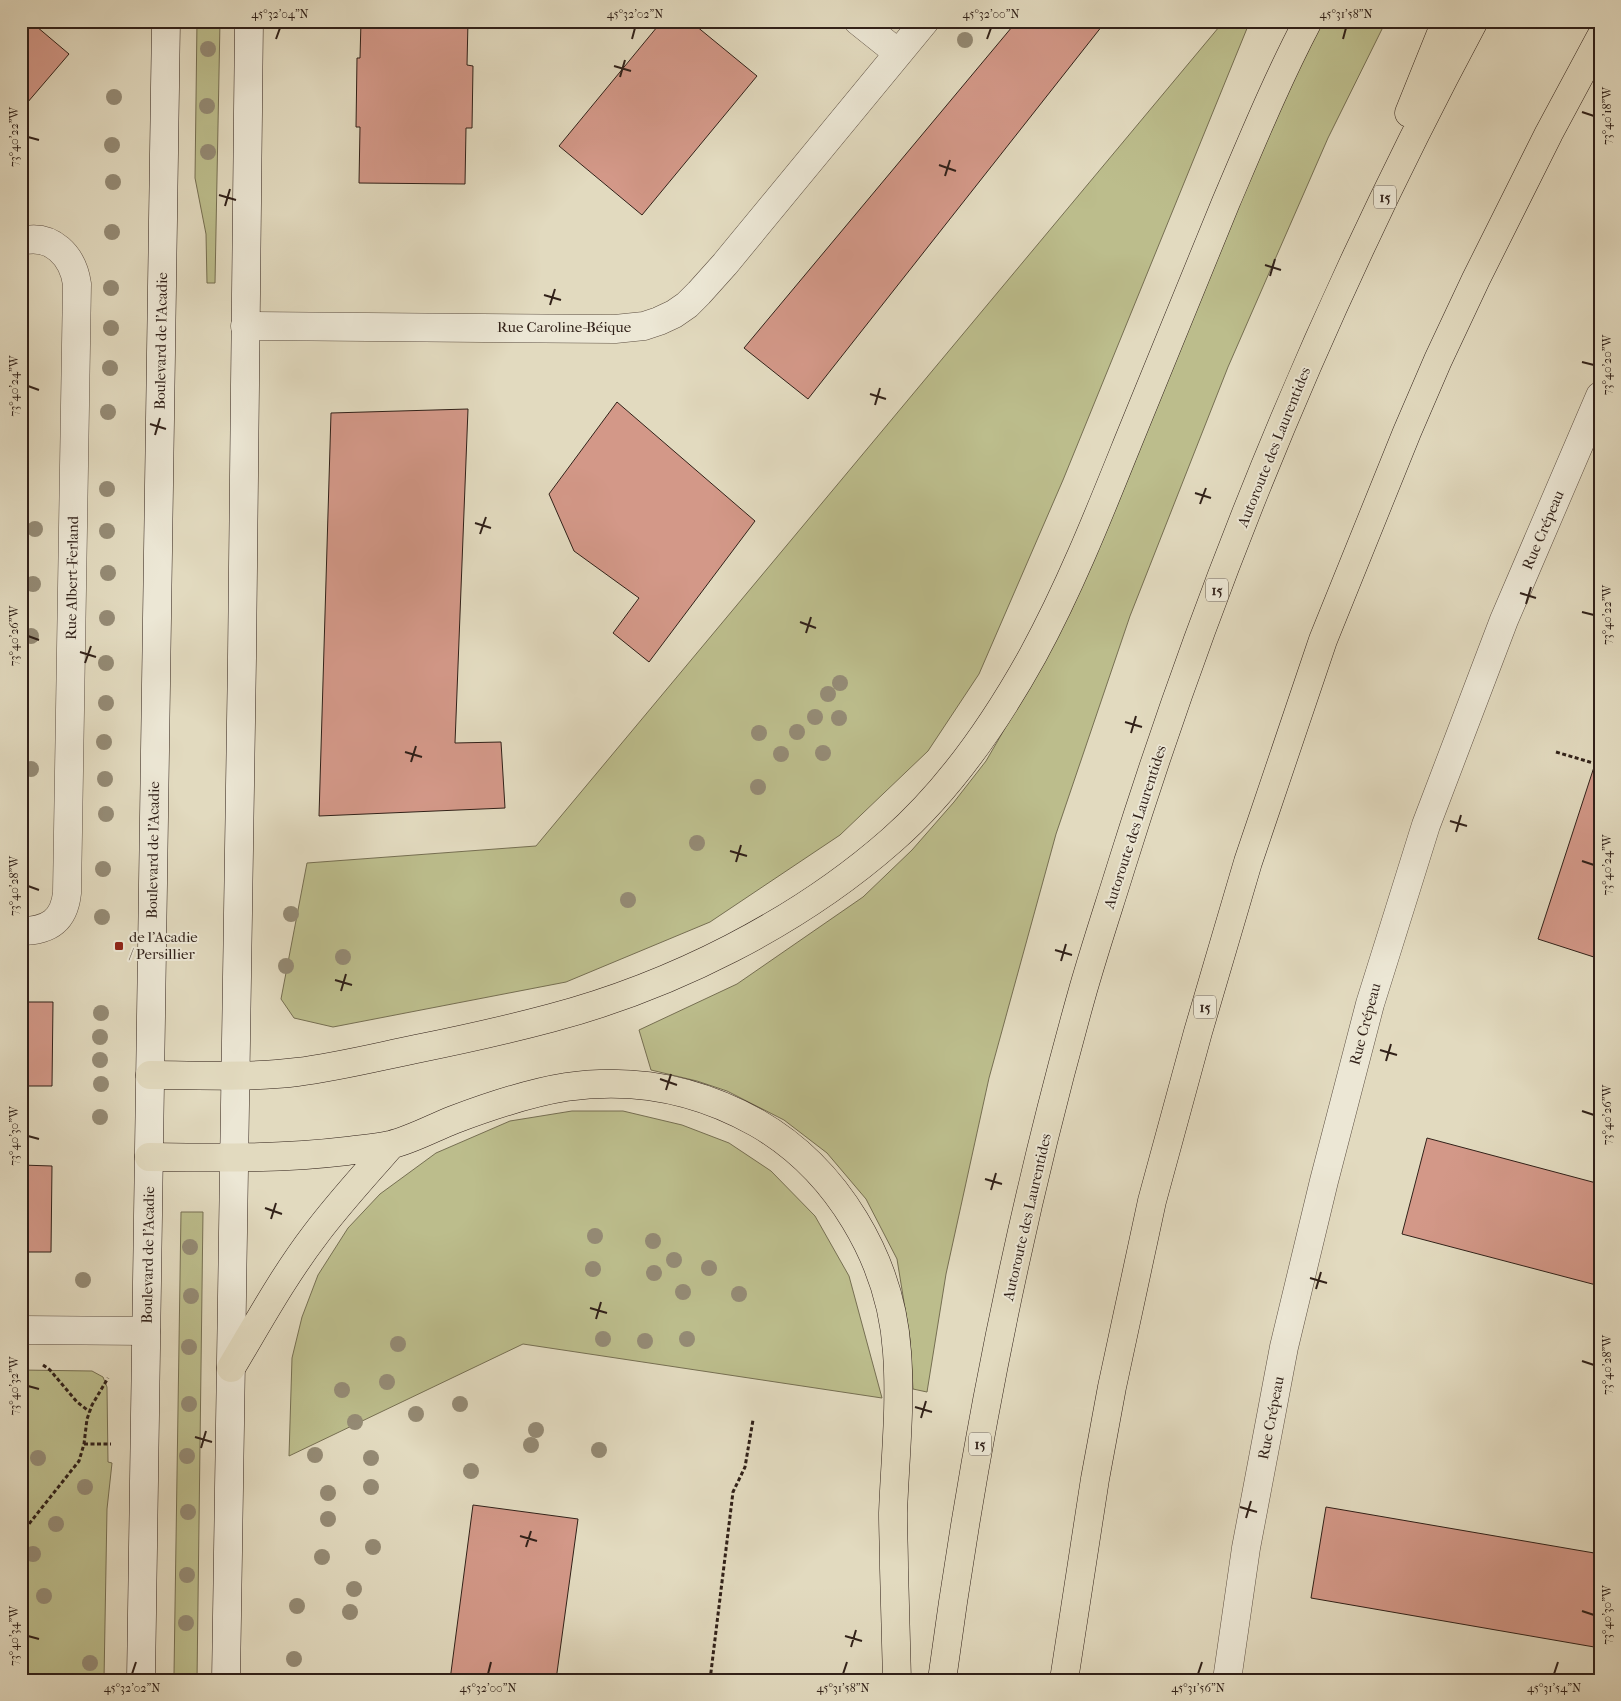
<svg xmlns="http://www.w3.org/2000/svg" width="1621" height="1701" font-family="'IM FELL French Canon',serif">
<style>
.green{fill:#bcbd8c;stroke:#766f52}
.building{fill:#d39888;stroke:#312119}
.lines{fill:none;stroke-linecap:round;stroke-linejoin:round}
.street-casing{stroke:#5d4f42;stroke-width:29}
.secondary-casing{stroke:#312119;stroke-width:29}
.highway-casing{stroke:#312119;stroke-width:29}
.path{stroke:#312119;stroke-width:3;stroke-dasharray:4 2.5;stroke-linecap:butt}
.street{stroke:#ece7d5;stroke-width:28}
.secondary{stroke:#ece7d5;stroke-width:28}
.highway{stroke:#e2dabf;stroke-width:28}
.tree{fill:#948a74}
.ticks{fill:none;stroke:#312119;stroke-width:2}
.poi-dot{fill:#8f2418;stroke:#ece7d5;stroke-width:2}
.labels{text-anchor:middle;stroke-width:4;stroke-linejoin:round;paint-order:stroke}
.shield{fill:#ece7d5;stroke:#695c51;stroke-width:1}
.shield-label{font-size:14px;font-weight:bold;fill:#312119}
.street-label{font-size:15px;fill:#312119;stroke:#ece7d5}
.poi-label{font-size:15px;fill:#312119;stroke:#ece7d5;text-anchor:start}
.neatline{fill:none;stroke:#312119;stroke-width:2}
.ticks-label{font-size:12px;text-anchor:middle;fill:#312119}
</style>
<rect width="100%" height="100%" fill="#e2dabf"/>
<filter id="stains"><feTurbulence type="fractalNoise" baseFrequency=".004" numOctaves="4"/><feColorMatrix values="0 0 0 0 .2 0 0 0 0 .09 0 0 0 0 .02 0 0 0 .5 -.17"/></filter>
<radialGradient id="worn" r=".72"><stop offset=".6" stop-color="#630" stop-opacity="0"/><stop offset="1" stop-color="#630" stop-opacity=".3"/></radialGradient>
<path class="green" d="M 197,21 L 220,21 L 215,283 L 207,283 L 206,234 L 195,178 Z
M 1224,21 L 1250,21 L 1063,480 L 979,674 L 928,751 L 840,835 L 710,922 L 566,982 L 333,1027 L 294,1018 L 281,999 L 307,863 L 536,846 Z
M 1323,21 L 1386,21 L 1328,138 L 1228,367 L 1130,616 L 1056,834 L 989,1078 L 946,1274 L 927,1392 L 913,1389 L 910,1339 L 897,1259 L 866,1199 L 827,1153 L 784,1120 L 727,1091 L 697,1081 L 651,1070 L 639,1030 L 737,984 L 863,897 L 912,850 L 954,802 L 986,761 L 1029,687 L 1071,611 L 1107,528 L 1254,165 L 1296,75 Z
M 572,1111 L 623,1111 L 682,1125 L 729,1143 L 771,1171 L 815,1216 L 849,1276 L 882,1398 L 523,1344 L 289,1456 L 292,1358 L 302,1317 L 318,1275 L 348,1228 L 380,1194 L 436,1153 L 510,1121 Z
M 181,1212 L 203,1212 L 197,1680 L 174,1680 L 174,1674 Z
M 21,1370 L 92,1371 L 103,1377 L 107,1387 L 108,1462 L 112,1463 L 107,1509 L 104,1680 L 21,1680 Z"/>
<path class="building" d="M 21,21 L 30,21 L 69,54 L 21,110 Z
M 361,21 L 468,21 L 467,65 L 473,66 L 472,128 L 466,128 L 465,184 L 359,183 L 360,127 L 356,127 L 357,58 L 360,58 Z
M 662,21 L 690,21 L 757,76 L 642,215 L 559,146 Z
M 1017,21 L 1106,21 L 808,399 L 744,348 Z
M 617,402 L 755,521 L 649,662 L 613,633 L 639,598 L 574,551 L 549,494 Z
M 468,409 L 455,743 L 501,742 L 505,808 L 319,816 L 331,413 Z
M 1594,767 L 1600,768 L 1600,959 L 1538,939 Z
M 21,1002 L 53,1002 L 52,1086 L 21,1086 Z
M 1427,1138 L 1600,1184 L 1600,1286 L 1402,1234 Z
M 21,1165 L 52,1166 L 51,1252 L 21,1252 Z
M 473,1505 L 578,1519 L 556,1680 L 450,1680 Z
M 1326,1507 L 1600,1554 L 1600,1648 L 1311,1598 Z"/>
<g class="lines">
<g class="street-casing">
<path id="street" d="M 858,21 L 898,53
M 21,241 C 52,233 73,256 77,284 L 67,893 C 64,921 48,931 21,931
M 245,326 L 615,329 L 644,326 L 659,321 L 674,314 L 687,305 L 699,293 L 725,264 L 925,21
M 21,1330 L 146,1331
M 1227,1680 L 1246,1548 L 1284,1347 L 1324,1181 L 1370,1004 L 1426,825 L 1504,620 L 1600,396"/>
</g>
<g class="secondary-casing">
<path id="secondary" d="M 141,1680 L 166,21
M 226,1680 L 242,658 L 249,21"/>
</g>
<g class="highway-casing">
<path id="highway" d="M 1409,113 L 1446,21
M 150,1075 C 199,1075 249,1078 297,1072 C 337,1067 377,1057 416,1049 C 461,1040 506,1030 551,1018 C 672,986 798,923 892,840 C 949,790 997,720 1033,655 C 1070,587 1099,514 1128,442 C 1160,362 1193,282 1226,202 C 1252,141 1277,80 1308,21
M 149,1157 C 216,1158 281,1159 347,1151 C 361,1149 376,1148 390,1145 C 411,1140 433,1128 453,1120 C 490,1106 528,1093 566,1087 C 635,1077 697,1089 757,1123 C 837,1169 891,1260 897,1352 C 901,1405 895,1459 893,1513 C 893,1531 894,1550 894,1568 C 895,1605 896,1643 897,1680
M 231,1368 C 258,1323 283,1277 315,1235 C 338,1204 365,1175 391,1145
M 942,1680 C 973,1449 1020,1214 1083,990 C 1095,948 1109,906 1122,864 C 1213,573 1330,290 1474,21
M 1064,1680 L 1095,1479 L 1112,1387 L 1152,1201 L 1198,1032 L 1248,862 L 1323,640 L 1407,432 L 1438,360 L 1476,279 L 1549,133 L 1600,38"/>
</g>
<path class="path" d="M 1556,752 L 1600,765
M 43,1365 L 50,1370 L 77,1402 L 90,1412
M 84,1444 L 111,1444
M 21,1534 L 79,1461 L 84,1444 L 87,1419 L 92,1405 L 108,1378
M 710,1680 L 733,1492 L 745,1467 L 753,1420"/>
<use href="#street" class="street"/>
<use href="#secondary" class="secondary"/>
<use href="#highway" class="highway"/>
</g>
<g class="tree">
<circle cx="965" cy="40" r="8"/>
<circle cx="208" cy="49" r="8"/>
<circle cx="114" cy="97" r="8"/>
<circle cx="207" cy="106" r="8"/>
<circle cx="112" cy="145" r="8"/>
<circle cx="208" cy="152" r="8"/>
<circle cx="113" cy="182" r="8"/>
<circle cx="112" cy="232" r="8"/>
<circle cx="111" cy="288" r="8"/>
<circle cx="111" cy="328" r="8"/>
<circle cx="110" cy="368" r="8"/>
<circle cx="108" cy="412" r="8"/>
<circle cx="107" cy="489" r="8"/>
<circle cx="35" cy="529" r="8"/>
<circle cx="107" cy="531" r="8"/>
<circle cx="108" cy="573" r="8"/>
<circle cx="33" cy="584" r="8"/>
<circle cx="107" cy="618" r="8"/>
<circle cx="31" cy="636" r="8"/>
<circle cx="106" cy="663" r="8"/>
<circle cx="840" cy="683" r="8"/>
<circle cx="828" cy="694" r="8"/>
<circle cx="106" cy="703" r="8"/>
<circle cx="815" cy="717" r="8"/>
<circle cx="839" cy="718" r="8"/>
<circle cx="797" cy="732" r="8"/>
<circle cx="759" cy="733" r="8"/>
<circle cx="104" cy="742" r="8"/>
<circle cx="823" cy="753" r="8"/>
<circle cx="781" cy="754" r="8"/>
<circle cx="31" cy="769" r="8"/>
<circle cx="105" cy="779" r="8"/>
<circle cx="758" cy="787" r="8"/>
<circle cx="106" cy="814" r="8"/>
<circle cx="697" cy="843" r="8"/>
<circle cx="103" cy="869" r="8"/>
<circle cx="628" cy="900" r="8"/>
<circle cx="291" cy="914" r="8"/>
<circle cx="102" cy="917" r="8"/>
<circle cx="343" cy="957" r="8"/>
<circle cx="286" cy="966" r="8"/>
<circle cx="101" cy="1013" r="8"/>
<circle cx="100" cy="1037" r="8"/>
<circle cx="100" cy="1060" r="8"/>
<circle cx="101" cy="1084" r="8"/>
<circle cx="100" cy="1117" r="8"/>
<circle cx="595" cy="1236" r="8"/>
<circle cx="653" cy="1241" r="8"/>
<circle cx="190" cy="1247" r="8"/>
<circle cx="674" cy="1260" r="8"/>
<circle cx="709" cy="1268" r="8"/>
<circle cx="593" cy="1269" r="8"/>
<circle cx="654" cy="1273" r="8"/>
<circle cx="83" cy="1280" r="8"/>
<circle cx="683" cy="1292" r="8"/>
<circle cx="739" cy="1294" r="8"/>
<circle cx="191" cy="1296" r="8"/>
<circle cx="603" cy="1339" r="8"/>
<circle cx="687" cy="1339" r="8"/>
<circle cx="645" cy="1341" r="8"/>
<circle cx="398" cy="1344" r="8"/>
<circle cx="189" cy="1347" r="8"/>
<circle cx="387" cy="1382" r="8"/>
<circle cx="342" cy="1390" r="8"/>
<circle cx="189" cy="1404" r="8"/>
<circle cx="460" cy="1404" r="8"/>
<circle cx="416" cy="1414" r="8"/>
<circle cx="355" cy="1422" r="8"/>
<circle cx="536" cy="1430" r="8"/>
<circle cx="531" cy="1445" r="8"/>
<circle cx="599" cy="1450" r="8"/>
<circle cx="315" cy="1455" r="8"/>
<circle cx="187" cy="1456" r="8"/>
<circle cx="38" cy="1458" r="8"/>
<circle cx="371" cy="1458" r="8"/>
<circle cx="471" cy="1471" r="8"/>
<circle cx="85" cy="1487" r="8"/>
<circle cx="371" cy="1487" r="8"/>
<circle cx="328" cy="1493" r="8"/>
<circle cx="188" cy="1512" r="8"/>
<circle cx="328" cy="1519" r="8"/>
<circle cx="56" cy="1524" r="8"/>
<circle cx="373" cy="1547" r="8"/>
<circle cx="33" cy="1554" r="8"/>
<circle cx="322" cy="1557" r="8"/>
<circle cx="187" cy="1575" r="8"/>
<circle cx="354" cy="1589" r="8"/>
<circle cx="44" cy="1596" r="8"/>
<circle cx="297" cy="1606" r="8"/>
<circle cx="350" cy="1612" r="8"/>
<circle cx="186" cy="1623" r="8"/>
<circle cx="294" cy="1659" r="8"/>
<circle cx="90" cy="1663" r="8"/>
</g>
<path class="ticks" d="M 276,39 L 280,28M 632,39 L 635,28M 987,39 L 991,28M 1343,39 L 1346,28M 614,66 L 631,71M 620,77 L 625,60M 1582,112 L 1594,116M 28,137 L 39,140M 939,165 L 956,171M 945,176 L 950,160M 219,195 L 236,200M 225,206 L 230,189M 1265,265 L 1281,270M 1270,276 L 1275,259M 544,295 L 561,300M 550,305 L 555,289M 1582,362 L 1594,365M 28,386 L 39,390M 870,394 L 886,399M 875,405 L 880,388M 150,424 L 166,429M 155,435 L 160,418M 1195,493 L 1211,498M 1200,504 L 1206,488M 475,523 L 491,528M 480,534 L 486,517M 1520,593 L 1536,598M 1526,604 L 1531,587M 1582,612 L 1594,615M 800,622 L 816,628M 806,633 L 811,617M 28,636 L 39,640M 80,652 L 96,657M 85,663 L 91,646M 1125,722 L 1142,727M 1131,733 L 1136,716M 405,752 L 422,757M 411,762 L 416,746M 1450,821 L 1467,826M 1456,832 L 1461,815M 730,851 L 747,856M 1582,861 L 1594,865M 736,862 L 741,845M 28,886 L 39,890M 1055,950 L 1072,955M 1061,961 L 1066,944M 335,980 L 352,985M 341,991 L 346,974M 1380,1050 L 1397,1055M 1386,1061 L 1391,1044M 660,1079 L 677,1085M 666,1090 L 671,1074M 1582,1111 L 1594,1115M 28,1136 L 39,1139M 985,1179 L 1002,1184M 991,1190 L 996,1173M 265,1208 L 282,1214M 271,1219 L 276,1203M 1310,1278 L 1327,1283M 1316,1289 L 1321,1272M 590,1308 L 607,1313M 596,1319 L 601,1302M 1582,1361 L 1594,1365M 28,1386 L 39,1389M 915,1407 L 932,1412M 921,1418 L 926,1401M 195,1437 L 212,1442M 201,1448 L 206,1431M 1240,1507 L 1257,1512M 1246,1518 L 1251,1501M 520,1536 L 537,1541M 526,1547 L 531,1531M 1582,1611 L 1594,1615M 28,1636 L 39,1639M 845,1636 L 862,1641M 851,1647 L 856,1630M 132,1674 L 136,1662M 488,1674 L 491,1662M 843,1674 L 847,1662M 1198,1674 L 1202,1662M 1554,1674 L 1558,1662"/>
<rect class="poi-dot" x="114" y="941" width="10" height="10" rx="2.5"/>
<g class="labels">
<g class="shield">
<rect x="1374" y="185.5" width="22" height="23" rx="4"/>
<rect x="1206" y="578.5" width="22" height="23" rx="4"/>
<rect x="1194" y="995.5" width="22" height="23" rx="4"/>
<rect x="969" y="1432.5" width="22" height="23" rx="4"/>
</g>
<g class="shield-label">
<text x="1385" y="202">15</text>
<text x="1217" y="595">15</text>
<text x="1205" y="1012">15</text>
<text x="980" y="1449">15</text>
</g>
<g class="street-label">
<text x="564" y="332">Rue Caroline-Béique</text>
<text transform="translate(161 341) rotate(-89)" y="5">Boulevard de l'Acadie</text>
<text transform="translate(1274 447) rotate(-68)" y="5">Autoroute des Laurentides</text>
<text transform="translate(1543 530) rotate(-67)" y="5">Rue Crépeau</text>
<text transform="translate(72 578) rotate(-89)" y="5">Rue Albert-Ferland</text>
<text transform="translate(1135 827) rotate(-72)" y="5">Autoroute des Laurentides</text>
<text transform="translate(153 850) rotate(-89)" y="5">Boulevard de l'Acadie</text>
<text transform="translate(1365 1024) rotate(-75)" y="5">Rue Crépeau</text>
<text transform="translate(1027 1217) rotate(-77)" y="5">Autoroute des Laurentides</text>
<text transform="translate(148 1255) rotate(-89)" y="5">Boulevard de l'Acadie</text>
<text transform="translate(1271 1418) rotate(-79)" y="5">Rue Crépeau</text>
</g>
<g class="poi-label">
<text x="129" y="942">de l'Acadie<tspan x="129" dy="17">/ Persillier</tspan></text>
</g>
</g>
<rect width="1621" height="1701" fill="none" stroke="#e2dabf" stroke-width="55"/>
<rect x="28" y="28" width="1566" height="1646" class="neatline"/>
<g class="ticks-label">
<text x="280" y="18">45°32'04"N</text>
<text x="635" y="18">45°32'02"N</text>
<text x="991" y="18">45°32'00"N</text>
<text x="1346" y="18">45°31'58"N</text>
<text transform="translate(1607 116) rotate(-90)" y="4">73°40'18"W</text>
<text transform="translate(14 137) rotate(-90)" y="4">73°40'22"W</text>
<text transform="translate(1607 365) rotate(-90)" y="4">73°40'20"W</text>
<text transform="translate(14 386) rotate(-90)" y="4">73°40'24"W</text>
<text transform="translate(1607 615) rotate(-90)" y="4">73°40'22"W</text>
<text transform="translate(14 636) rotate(-90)" y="4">73°40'26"W</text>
<text transform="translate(1607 865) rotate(-90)" y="4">73°40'24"W</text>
<text transform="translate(14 886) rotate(-90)" y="4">73°40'28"W</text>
<text transform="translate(1607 1115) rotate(-90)" y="4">73°40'26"W</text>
<text transform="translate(14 1136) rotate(-90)" y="4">73°40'30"W</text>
<text transform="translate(1607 1365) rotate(-90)" y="4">73°40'28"W</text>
<text transform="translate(14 1386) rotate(-90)" y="4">73°40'32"W</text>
<text transform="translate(1607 1615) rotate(-90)" y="4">73°40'30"W</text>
<text transform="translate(14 1636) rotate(-90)" y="4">73°40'34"W</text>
<text x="132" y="1692">45°32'02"N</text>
<text x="488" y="1692">45°32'00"N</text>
<text x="843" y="1692">45°31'58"N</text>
<text x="1198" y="1692">45°31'56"N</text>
<text x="1554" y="1692">45°31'54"N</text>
</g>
<rect width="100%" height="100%" filter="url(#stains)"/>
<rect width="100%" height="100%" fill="url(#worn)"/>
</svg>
